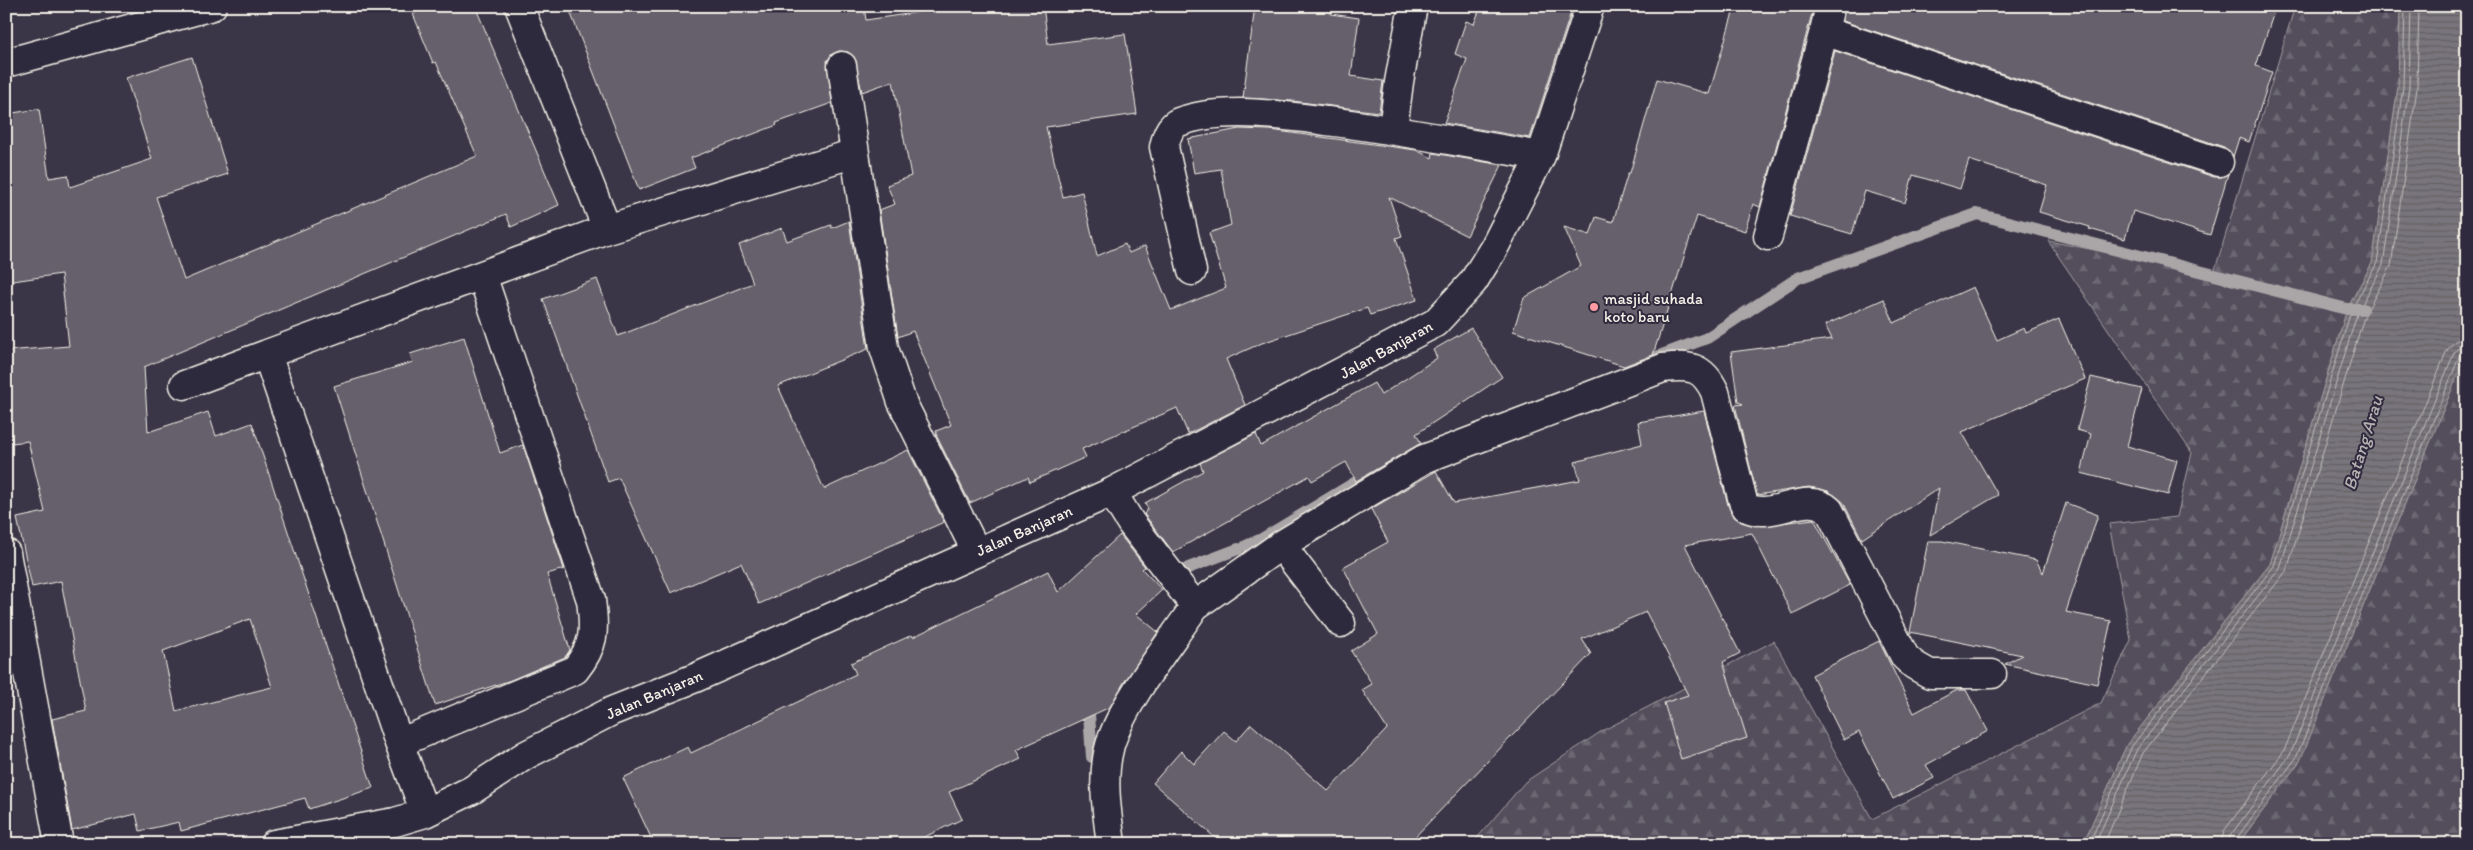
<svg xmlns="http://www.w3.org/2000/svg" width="2473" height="850" font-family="Itim,sans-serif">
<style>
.forest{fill:url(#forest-firs);stroke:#a4a0a2}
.water{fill:url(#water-rules);stroke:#aaa6a7}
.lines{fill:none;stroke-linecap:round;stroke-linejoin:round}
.shore{stroke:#c2bfbc;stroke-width:1}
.stream{stroke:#aaa6a7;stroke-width:12}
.building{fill:#65616c;stroke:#f4f1e8;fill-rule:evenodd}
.minor-casing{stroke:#f4f1e8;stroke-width:31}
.minor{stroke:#2f2a3d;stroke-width:28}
.poi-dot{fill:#ff9aa2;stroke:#2f2a3d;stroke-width:2}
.labels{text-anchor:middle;stroke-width:4;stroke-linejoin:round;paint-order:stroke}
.poi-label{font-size:16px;fill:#f4f1e8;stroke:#2f2a3d;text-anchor:start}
.street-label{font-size:16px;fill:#f4f1e8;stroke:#2f2a3d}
.water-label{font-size:18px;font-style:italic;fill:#b6b2b2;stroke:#2f2a3d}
</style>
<defs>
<pattern id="forest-firs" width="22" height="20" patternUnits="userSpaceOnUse" patternTransform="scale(1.25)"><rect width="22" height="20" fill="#534e5c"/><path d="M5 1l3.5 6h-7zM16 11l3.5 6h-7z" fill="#6c6873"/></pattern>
<pattern id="water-rules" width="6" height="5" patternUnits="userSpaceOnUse" patternTransform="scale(1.25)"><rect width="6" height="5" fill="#78747b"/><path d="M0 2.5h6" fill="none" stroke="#636063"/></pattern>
</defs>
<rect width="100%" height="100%" fill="#3b3647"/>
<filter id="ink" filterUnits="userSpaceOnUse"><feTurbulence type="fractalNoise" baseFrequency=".02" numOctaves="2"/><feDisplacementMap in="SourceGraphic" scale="10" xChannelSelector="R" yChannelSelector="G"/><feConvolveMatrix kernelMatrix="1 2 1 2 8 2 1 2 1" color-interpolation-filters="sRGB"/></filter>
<g filter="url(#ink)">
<path class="forest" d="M 2295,6 L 2467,6 L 2467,844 L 1472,844 L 1525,782 L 1602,731 L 1774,641 L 1872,819 L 2101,703 L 2131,640 L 2109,524 L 2177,517 L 2192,453 L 2048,241 L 2214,273 Z"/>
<path class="water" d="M 2400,6 L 2467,6 L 2467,349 L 2463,362 L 2300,761 L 2238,844 L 2083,844 L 2127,744 L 2270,564 L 2347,309 L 2372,263 L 2398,86 Z"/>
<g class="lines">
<path class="shore" d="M 2089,844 L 2132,746 L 2274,566 L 2351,311 L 2377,263 L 2403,87 L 2405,6
M 2095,844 L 2137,749 L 2280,568 L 2357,314 L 2383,265 L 2409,87 L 2411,6
M 2104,844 L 2143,753 L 2287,570 L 2364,317 L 2391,266 L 2417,88 L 2419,6
M 2221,844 L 2224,831 L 2284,751 L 2447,350 L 2455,341 L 2467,338
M 2228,844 L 2230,836 L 2290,755 L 2454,353 L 2459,347 L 2467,346
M 2235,844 L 2236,839 L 2296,758 L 2460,355 L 2467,352"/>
<path class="stream" d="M 1651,359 L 1707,338 L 1798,278 L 1977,214 L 2347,309 L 2363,309
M 1246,546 L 1262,539 L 1391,461 L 1414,452
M 1188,568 L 1238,549
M 1088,700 L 1092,757"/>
</g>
<path class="building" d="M 431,6 L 475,6 L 559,205 L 511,227 L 506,214 L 144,367 L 148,432 L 208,412 L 216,436 L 252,423 L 373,788 L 309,809 L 305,798 L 181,831 L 179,822 L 140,831 L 136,814 L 72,830 L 52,719 L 86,711 L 61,581 L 32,587 L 17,518 L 45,512 L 28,441 L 12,443 L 6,384 L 6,351 L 69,346 L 61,274 L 6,282 L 6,114 L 39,109 L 49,178 L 68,175 L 70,187 L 152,159 L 126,78 L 192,57 L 228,174 L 156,197 L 184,280 L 477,156 L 436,62 L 433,63 L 413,14 ZM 250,619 L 272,687 L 176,711 L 163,651 Z
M 568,6 L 864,6 L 866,20 L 961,6 L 1043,6 L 1048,44 L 1125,34 L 1137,114 L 1046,127 L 1063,197 L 1082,192 L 1097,256 L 1125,244 L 1129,253 L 1145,246 L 1171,310 L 1226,288 L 1209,233 L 1231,225 L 1221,169 L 1194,173 L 1188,139 L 1239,129 L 1270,130 L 1416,150 L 1432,158 L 1433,153 L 1502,165 L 1467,236 L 1389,197 L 1402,236 L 1396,238 L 1417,300 L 1370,315 L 1367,308 L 1262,343 L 1226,359 L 1245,405 L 1188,434 L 1177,408 L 1082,449 L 1086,457 L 1030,482 L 1028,477 L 970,503 L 937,437 L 936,431 L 951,425 L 913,331 L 898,337 L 879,210 L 895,204 L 887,185 L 911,176 L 893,81 L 862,92 L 854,57 L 848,52 L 839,51 L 832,54 L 827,61 L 832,103 L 776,123 L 777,125 L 691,158 L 695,168 L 639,190 Z
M 1255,6 L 1332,6 L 1331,14 L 1359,18 L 1351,76 L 1383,81 L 1379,112 L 1292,101 L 1243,98 Z
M 1481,6 L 1573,6 L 1530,138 L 1444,123 L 1467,59 L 1455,54 L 1466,21 L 1474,24 Z
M 1735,6 L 1814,6 L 1760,207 L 1753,204 L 1745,231 L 1697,216 L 1653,355 L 1624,366 L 1513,331 L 1524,298 L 1581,266 L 1564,227 L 1590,235 L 1596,217 L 1613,222 L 1628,173 L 1630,173 L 1657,79 L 1709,94 Z
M 1845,6 L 2276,6 L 2256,66 L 2272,72 L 2249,142 L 2239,138 L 2233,157 L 2224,147 L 1843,21 Z
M 1835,51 L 2214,177 L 2222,177 L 2228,174 L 2210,235 L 2133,211 L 2125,239 L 2089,229 L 2090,227 L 2039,212 L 2047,185 L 1969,160 L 1960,189 L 1913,175 L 1905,203 L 1865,191 L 1852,234 L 1790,216 Z
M 849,221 L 868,349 L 778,386 L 824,489 L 908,450 L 944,522 L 759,604 L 741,563 L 671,593 L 619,478 L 608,482 L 543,299 L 597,279 L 618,336 L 753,283 L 739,245 L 782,228 L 787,241 L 831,225 L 832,228 Z
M 1973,287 L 1997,340 L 2024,328 L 2026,333 L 2059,319 L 2085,379 L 1962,432 L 1998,495 L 1930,535 L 1939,488 L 1862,539 L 1843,502 L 1828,491 L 1809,487 L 1757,495 L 1735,405 L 1743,404 L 1738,402 L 1731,352 L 1832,339 L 1825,325 L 1884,299 L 1894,323 Z
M 1471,328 L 1502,377 L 1416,434 L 1421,443 L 1356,481 L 1346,462 L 1312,481 L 1309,476 L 1173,552 L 1144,514 L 1148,509 L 1145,503 L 1203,471 L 1200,463 L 1256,434 L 1261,446 L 1374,383 L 1381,395 L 1437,358 L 1433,350 Z
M 464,337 L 500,453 L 523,445 L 564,569 L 547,574 L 570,650 L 565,657 L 511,680 L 435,705 L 334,386 L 413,362 L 410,354 Z
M 2091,377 L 2142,389 L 2127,446 L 2177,460 L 2168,495 L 2081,473 L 2091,434 L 2077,430 Z
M 1704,411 L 1728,505 L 1732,515 L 1741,522 L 1755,526 L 1814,519 L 1850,585 L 1792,614 L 1752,533 L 1685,545 L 1740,653 L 1723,662 L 1747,738 L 1681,759 L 1664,703 L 1688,695 L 1646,612 L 1582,639 L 1591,654 L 1408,844 L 1222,844 L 1153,783 L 1181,751 L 1194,764 L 1224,731 L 1236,741 L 1251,724 L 1328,791 L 1387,729 L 1362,690 L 1372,684 L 1351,651 L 1378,634 L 1343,567 L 1388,542 L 1371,509 L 1436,471 L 1454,503 L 1580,480 L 1575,462 L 1642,444 L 1638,422 Z
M 2066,503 L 2098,515 L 2066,612 L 2111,621 L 2097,684 L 2005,664 L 2022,655 L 1910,632 L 1928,541 L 1942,541 L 2036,560 L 2043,573 Z
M 1120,535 L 1145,567 L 1142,569 L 1162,590 L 1136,614 L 1158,632 L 1110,707 L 1016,750 L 1021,759 L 949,792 L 962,819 L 910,844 L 654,844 L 623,778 L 688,747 L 691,753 L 856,674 L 851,663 L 912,635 L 913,637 L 1048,571 L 1058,592 Z
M 1879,641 L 1914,713 L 1957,690 L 1966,690 L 1988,731 L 1926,765 L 1934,778 L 1893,799 L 1859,732 L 1844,740 L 1812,675 Z"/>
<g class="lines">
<g class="minor-casing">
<path id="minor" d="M 519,6 L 607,229
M 1830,6 L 1824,31 L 2219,162
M 6,63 L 212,6
M 842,66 L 884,348 L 902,402 L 976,551
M 1393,129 L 1399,82 L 1413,6
M 1768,236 L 1824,31
M 1192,271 L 1164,147 C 1166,138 1169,126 1179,122 C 1221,106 1282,115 1327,121 C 1399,130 1470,144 1541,156
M 184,385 L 267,354
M 1281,545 L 1341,623
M 6,553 L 59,844
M 1195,606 L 1281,545 L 1424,459 L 1663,368 C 1690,365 1703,366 1715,392 L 1743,501 L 1746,507 C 1771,522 1806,489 1829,510 L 1905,657 L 1914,665 L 1930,674 L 1992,674
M 399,743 L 575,670 C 595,645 595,631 591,600 L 482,275
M 425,813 L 399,743 L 267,354 L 607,229 L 855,153
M 274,844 L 395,822 L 425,813 L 472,790 L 526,755 L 612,711 L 695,678 L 1112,492 L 1435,323 L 1473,282 L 1494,248 L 1541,156 L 1590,6
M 1111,844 C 1107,812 1101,777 1110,745 C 1123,702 1169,645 1195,606 L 1131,523 L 1112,492"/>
</g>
<use href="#minor" class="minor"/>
</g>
</g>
<circle class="poi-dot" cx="1594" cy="307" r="5"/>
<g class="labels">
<g class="poi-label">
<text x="1604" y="304">masjid suhada<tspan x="1604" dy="18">koto baru</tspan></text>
</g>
<g class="street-label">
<text transform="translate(1386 349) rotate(-29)" y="6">Jalan Banjaran</text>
<text transform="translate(1024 530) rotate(-24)" y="6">Jalan Banjaran</text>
<text transform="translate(654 694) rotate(-23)" y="6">Jalan Banjaran</text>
</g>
<g class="water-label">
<text transform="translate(2363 443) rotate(-73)" y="6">Batang Arau</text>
</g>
</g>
<rect width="2473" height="850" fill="none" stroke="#2f2a3d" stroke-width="25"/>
<rect x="12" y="12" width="2448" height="825" fill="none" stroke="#f4f1e8" stroke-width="2" filter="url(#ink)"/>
</svg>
